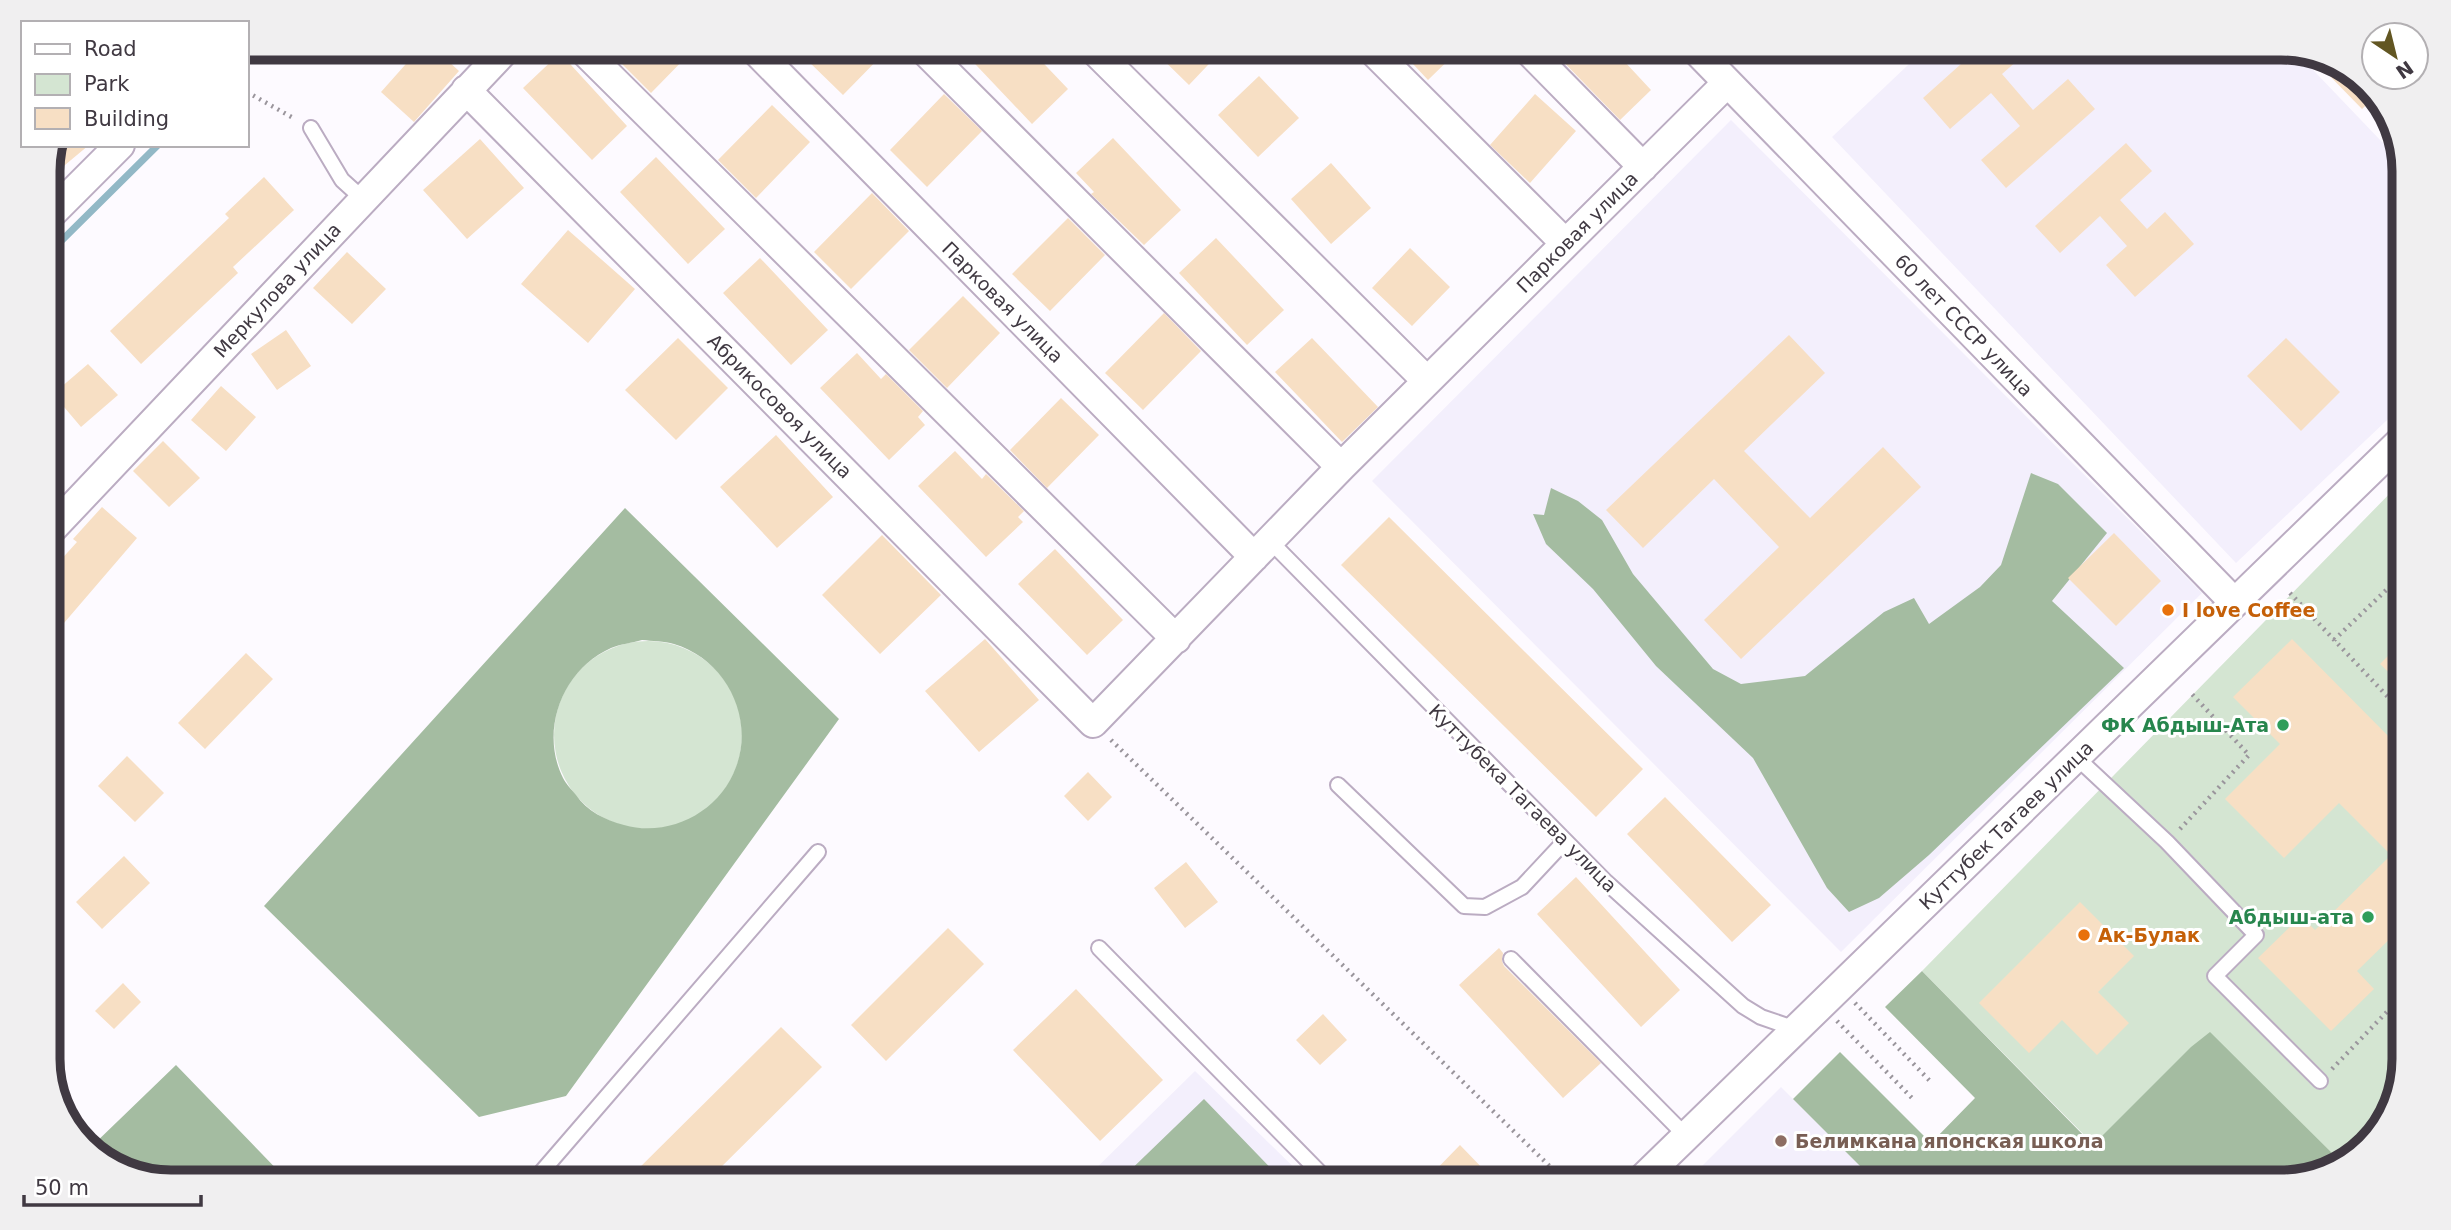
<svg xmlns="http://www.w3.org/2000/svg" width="2451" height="1230" font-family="'DejaVu Sans',sans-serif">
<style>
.education{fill:#f3effc}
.green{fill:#d4e5d2}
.forest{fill:#a4bca1;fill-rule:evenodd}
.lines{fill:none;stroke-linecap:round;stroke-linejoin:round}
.stream{stroke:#92b8c6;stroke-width:7}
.building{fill:#f7dfc4}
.lane-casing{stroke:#bbacc2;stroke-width:18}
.street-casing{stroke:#bbacc2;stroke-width:32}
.path{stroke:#9a959c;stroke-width:4.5;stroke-dasharray:2 5;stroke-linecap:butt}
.lane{stroke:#fff;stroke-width:14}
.street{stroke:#fff;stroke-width:28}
.food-dot{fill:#e8710a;stroke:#fff;stroke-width:2.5}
.leisure-dot{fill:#2e9e5b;stroke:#fff;stroke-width:2.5}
.education-dot{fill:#8d6e63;stroke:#fff;stroke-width:2.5}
.labels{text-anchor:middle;stroke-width:6;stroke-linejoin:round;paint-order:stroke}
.street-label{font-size:19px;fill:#403942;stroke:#fff}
.food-label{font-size:19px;font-weight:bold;fill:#c56008;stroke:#fff;text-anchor:start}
.leisure-label{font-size:19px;font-weight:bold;fill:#27864d;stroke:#fff;text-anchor:end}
.education-label{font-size:19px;font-weight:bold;fill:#785e54;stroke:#fff;text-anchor:start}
.rim{fill:none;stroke:#403942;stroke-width:9}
</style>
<rect width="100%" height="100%" fill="#fdfaff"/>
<path class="education" d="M 1927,47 L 2280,47 L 2295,51 L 2404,165 L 2404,404 L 2236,563 L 1832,137 Z
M 1731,120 L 2202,593 L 1841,952 L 1372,481 Z
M 1195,1071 L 1310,1183 L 1081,1183 Z
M 1781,1087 L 1877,1183 L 1685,1183 Z"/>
<path class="green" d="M 2404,479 L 2404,1059 L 2391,1114 L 2349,1162 L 2317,1172 L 2094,1145 L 1922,971 Z
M554 735a94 94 0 1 1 188 0a94 94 0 1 1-188 0Z"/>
<path class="forest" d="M 2031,473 L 2058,484 L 2107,533 L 2052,601 L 2124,668 L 1929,855 L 1879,898 L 1849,912 L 1827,888 L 1753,758 L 1656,666 L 1593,589 L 1546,544 L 1533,514 L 1544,515 L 1551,488 L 1578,501 L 1602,520 L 1633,574 L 1713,669 L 1741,684 L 1805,676 L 1884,612 L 1914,598 L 1929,624 L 1980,587 L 2001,565 Z
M 625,508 L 839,719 L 566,1096 L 479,1117 L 264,906 ZM 642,640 C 652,641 664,641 674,644 C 725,659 755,717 736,767 C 720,812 669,838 624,825 C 605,820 587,811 576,795 C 572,790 566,784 563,778 C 539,730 563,669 611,648 C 620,644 632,643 642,640 Z
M 1922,971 L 2093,1145 L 2191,1047 L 2210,1032 L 2343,1164 L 2281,1183 L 1877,1183 L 1793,1099 L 1840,1052 L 1931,1143 L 1975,1098 L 1885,1007 Z
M 176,1065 L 290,1183 L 171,1183 L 116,1170 L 90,1148 Z
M 1204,1099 L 1285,1183 L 1117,1183 Z"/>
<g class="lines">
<path class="stream" d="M 247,57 L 256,47
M 47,255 L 158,145"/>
</g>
<path class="building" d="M 421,47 L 433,47 L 459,71 L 414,122 L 381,92 Z
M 605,47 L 696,47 L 651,93 Z
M 816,47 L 890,47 L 843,95 L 805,58 Z
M 959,47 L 1028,47 L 1068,89 L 1032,124 Z
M 1150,47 L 1225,47 L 1189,85 Z
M 1397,47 L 1462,47 L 1428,80 Z
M 1549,47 L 1611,47 L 1651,90 L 1620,120 Z
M 1980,47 L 2033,47 L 2002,74 L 2033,110 L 2068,79 L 2095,109 L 2006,188 L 1981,160 L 2020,126 L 1991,93 L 1950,129 L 1923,98 Z
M 560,53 L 627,126 L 592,160 L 523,88 Z
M 2329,59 L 2335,60 L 2376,96 L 2362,109 L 2321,67 Z
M 1259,76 L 1299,118 L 1258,157 L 1218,115 Z
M 944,94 L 982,131 L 927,187 L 890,150 Z
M 1535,94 L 1576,131 L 1530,183 L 1490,145 Z
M 772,105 L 810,142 L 756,198 L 718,160 Z
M 1113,138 L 1181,210 L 1144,245 L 1091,194 L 1094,192 L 1076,173 Z
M 480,139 L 524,188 L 467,239 L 423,190 Z
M 2126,143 L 2152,171 L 2120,200 L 2147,229 L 2165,212 L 2194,244 L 2135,297 L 2106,265 L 2127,246 L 2100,216 L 2060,253 L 2035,226 Z
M 56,145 L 89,145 L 47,180 L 47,163 Z
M 656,157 L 725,229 L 688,264 L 620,192 Z
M 1331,163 L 1371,208 L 1331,244 L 1291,199 Z
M 264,177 L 294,210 L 233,267 L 238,273 L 141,364 L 110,331 L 229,218 L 225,214 Z
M 872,193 L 909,231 L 851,289 L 814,252 Z
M 1068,218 L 1105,255 L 1050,311 L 1012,274 Z
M 568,230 L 635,289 L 588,343 L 521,284 Z
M 1216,238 L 1284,310 L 1247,345 L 1179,273 Z
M 1410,248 L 1450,287 L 1412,326 L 1372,288 Z
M 347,252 L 386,289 L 352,324 L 313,288 Z
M 760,258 L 828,330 L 791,365 L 723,293 Z
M 963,296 L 1000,333 L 947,388 L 909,350 Z
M 1164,313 L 1201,351 L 1143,410 L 1105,373 Z
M 286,330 L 311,366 L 277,390 L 251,354 Z
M 1789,335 L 1825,373 L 1744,451 L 1810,518 L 1883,447 L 1921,487 L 1741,659 L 1704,620 L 1779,547 L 1714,479 L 1643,548 L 1606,510 Z
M 678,338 L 728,388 L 676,440 L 625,390 Z
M 1312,338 L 1378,407 L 1342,442 L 1275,372 Z
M 2286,338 L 2340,392 L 2301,431 L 2247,376 Z
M 857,353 L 881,379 L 886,374 L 923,411 L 918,417 L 925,425 L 889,460 L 820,388 Z
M 88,364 L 118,395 L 81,427 L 53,394 Z
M 221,386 L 256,417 L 226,451 L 191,420 Z
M 1061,398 L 1099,435 L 1047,488 L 1010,450 Z
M 776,435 L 833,497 L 777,548 L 720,487 Z
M 163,441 L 200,478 L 169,507 L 133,471 Z
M 955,451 L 982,479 L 986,474 L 1024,511 L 1018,517 L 1023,522 L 986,557 L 918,486 Z
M 102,507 L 137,538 L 58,630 L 48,621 L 48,574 L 77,542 L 73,539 Z
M 1389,517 L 1643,769 L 1596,817 L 1341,565 Z
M 2114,533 L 2161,581 L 2116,626 L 2068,578 Z
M 882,535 L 941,595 L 880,654 L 822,595 Z
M 1055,549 L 1123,620 L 1087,655 L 1018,584 Z
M 985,639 L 1039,700 L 979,752 L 925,691 Z
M 2292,639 L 2404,752 L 2404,925 L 2357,971 L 2374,989 L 2331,1031 L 2258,958 L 2301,916 L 2315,930 L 2391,855 L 2339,803 L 2284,858 L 2225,799 L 2280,744 L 2233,697 Z
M 2404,640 L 2404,687 L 2380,664 Z
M 246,653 L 273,679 L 205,749 L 178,723 Z
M 127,756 L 164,793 L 135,822 L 98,786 Z
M 1088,772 L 1112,797 L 1088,821 L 1064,796 Z
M 1665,797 L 1771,905 L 1732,942 L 1627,834 Z
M 124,856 L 150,883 L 102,929 L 76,902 Z
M 1186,862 L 1218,902 L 1185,928 L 1154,888 Z
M 1576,877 L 1680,990 L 1641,1027 L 1537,914 Z
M 2080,902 L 2134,956 L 2098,992 L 2129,1023 L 2097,1055 L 2062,1020 L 2029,1053 L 1979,1003 Z
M 948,928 L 984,964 L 886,1061 L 851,1025 Z
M 1499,948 L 1503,953 L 1502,961 L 1504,966 L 1601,1063 L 1563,1098 L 1459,985 Z
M 123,983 L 141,1002 L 114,1029 L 95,1011 Z
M 1076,989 L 1163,1080 L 1100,1141 L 1013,1050 Z
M 1323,1014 L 1347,1040 L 1320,1065 L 1296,1040 Z
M 781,1027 L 822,1067 L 705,1183 L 624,1183 Z
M 1460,1145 L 1488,1174 L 1479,1183 L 1423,1183 Z"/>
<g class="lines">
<g class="lane-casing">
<path id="lane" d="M 311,128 L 342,180 L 363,199
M 1269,540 L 1606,882 L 1743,1006 L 1761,1017 L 1796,1029
M 2076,757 L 2167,842 L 2256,935 L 2215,976 L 2320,1081
M 1338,785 L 1464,906 L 1485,907 L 1522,887 L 1565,841
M 1099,948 L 1330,1183
M 1511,959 L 1686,1136
M 532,1183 L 818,852"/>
</g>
<g class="street-casing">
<path id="street" d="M 580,47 L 1176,639
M 752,47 L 1254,557
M 921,47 L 1341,467
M 1091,47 L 1427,381
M 1369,47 L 1565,243
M 1525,47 L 1643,167
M 1693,47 L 2234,602
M 466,90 L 1093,723 L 1341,467 L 1727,83
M 47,218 L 120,145
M 48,533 L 508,47
M 1638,1183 L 2404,438"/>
</g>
<path class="path" d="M 247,92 L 295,119
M 2290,593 L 2404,714
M 2334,640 L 2404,573
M 1111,740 L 1567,1183
M 2180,829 L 2249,755 L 2189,691
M 1855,1003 L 1930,1081
M 1837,1021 L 1912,1098
M 2332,1069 L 2404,994"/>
<use href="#lane" class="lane"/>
<use href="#street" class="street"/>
</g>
<g class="food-dot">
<circle cx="2168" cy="610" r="7"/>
<circle cx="2084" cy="935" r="7"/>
</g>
<g class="leisure-dot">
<circle cx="2283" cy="725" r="7"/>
<circle cx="2368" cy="917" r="7"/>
</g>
<circle class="education-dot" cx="1781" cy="1141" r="7"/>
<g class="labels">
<g class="street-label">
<text transform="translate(1577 232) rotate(-45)" y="7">Парковая улица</text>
<text transform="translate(277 290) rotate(-47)" y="7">Меркулова улица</text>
<text transform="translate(1003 302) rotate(45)" y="7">Парковая улица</text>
<text transform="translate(1964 325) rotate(46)" y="7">60 лет СССР улица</text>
<text transform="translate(780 406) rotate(45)" y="7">Абрикосовоя улица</text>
<text transform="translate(1523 798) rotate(45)" y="7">Куттубека Тагаева улица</text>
<text transform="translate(2006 825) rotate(-44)" y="7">Куттубек Тагаев улица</text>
</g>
<g class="food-label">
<text x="2182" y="617">I love Coffee</text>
<text x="2098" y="942">Ак-Булак</text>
</g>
<g class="leisure-label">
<text x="2269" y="732">ФК Абдыш-Ата</text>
<text x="2354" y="924">Абдыш-ата</text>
</g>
<g class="education-label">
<text x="1795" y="1148">Белимкана японская школа</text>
</g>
</g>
<path d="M0 0H2451V1230H0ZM171 60H2281A111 111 0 0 1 2392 171V1059A111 111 0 0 1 2281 1170H171A111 111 0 0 1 60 1059V171A111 111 0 0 1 171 60Z" fill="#f0eff0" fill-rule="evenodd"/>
<path class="rim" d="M171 60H2281A111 111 0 0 1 2392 171V1059A111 111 0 0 1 2281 1170H171A111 111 0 0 1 60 1059V171A111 111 0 0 1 171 60Z"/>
<rect x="21" y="21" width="228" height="126" fill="#ffffff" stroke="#b3b0b3" stroke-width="2"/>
<rect x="35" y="44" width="35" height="10" fill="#ffffff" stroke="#b3b0b3" stroke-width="2"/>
<text x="84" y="56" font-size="21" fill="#403942">Road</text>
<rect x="35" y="74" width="35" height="21" fill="#d4e5d2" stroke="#b3b0b3" stroke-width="2"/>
<text x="84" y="91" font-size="21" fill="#403942">Park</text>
<rect x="35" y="108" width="35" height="21" fill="#f7dfc4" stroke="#b3b0b3" stroke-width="2"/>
<text x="84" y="126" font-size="21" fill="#403942">Building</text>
<g transform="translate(2395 56) rotate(145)"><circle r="33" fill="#ffffff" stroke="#b3b0b3" stroke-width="2"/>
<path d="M0-5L12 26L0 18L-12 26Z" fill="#625622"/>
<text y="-10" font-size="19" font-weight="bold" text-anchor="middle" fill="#403942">N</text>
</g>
<path d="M24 1195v10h177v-10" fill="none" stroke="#403942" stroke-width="3.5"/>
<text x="35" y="1195" font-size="21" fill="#403942" stroke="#ffffff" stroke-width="5" paint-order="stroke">50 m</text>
</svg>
